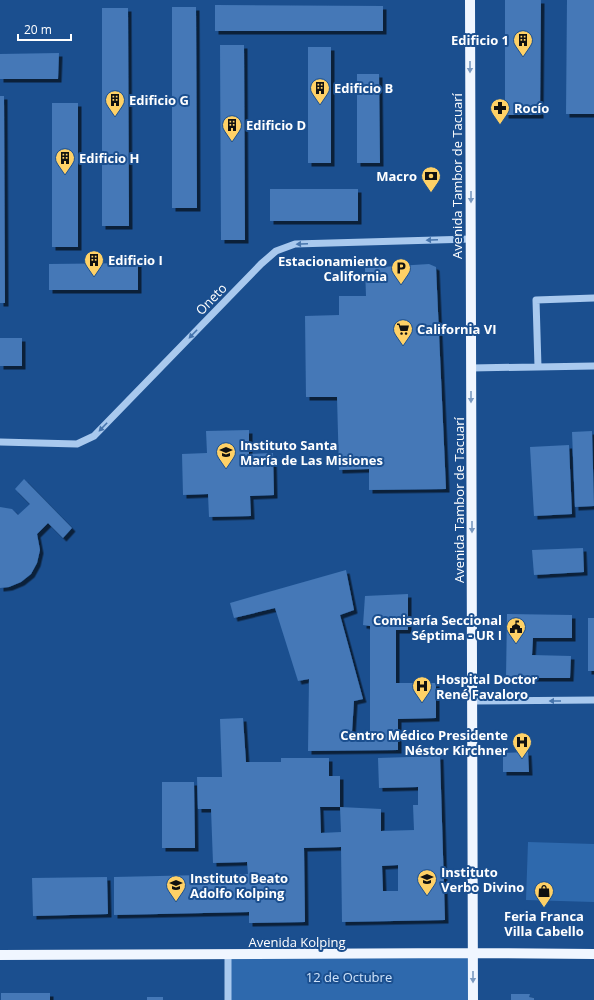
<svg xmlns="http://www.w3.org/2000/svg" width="594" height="1000" font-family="'Open Sans',sans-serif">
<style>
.green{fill:#2e69ad}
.building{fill:#4478b7;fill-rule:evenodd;filter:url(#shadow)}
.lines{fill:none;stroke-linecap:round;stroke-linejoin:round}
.minor{stroke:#a9c9ee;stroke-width:7}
.major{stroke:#f0f6ff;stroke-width:10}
.oneway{fill:#7b9ac1}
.oneway2{fill:#4674ac}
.labels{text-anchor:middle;stroke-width:4;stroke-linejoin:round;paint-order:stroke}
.poi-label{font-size:13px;font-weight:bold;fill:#fff;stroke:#1b4f8f;text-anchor:start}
.street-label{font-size:13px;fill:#fff;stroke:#1b4f8f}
.park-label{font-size:13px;fill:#cfe3fa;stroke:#1b4f8f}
</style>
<defs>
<filter id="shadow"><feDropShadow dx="3.5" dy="3.5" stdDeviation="0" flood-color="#0009"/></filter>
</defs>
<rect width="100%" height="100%" fill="#1b4f8f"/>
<path class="green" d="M 528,842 L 594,844 L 594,902 L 526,900 Z
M 473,953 L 473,1000 L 228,1000 L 228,955 Z"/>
<path class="building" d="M 505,0 L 541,0 L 540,115 L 505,115 Z
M 567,0 L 594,0 L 594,114 L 566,114 Z
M 215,5 L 383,6 L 383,31 L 215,31 Z
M 172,7 L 196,7 L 197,208 L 172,208 Z
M 102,8 L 128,8 L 129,226 L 102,226 Z
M 220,45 L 244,45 L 245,240 L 221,240 Z
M 308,47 L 331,47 L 331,163 L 308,163 Z
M 59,53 L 58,79 L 0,79 L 0,54 Z
M 357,74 L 379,74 L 380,163 L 357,163 Z
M 0,96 L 4,96 L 5,303 L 0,303 Z
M 52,103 L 78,103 L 78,247 L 52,247 Z
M 270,189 L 358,189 L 358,221 L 270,221 Z
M 138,263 L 138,290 L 49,290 L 49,264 Z
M 429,264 L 436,267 L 446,489 L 369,490 L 369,469 L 339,470 L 337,397 L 306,397 L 305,316 L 339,315 L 339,296 L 366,296 L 365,268 Z
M 0,338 L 22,338 L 22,366 L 0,366 Z
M 249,430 L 249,454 L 273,453 L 274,495 L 250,496 L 251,516 L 209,517 L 208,494 L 183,495 L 182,454 L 207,453 L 206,431 Z
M 592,431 L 594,506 L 575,507 L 572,432 Z
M 569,445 L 572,514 L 534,516 L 530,447 Z
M 24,479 L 72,528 L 63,538 L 48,523 L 37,534 L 40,550 L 37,563 L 31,574 L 21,582 L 9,587 L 0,588 L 0,507 L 12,509 L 18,515 L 30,504 L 15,489 Z
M 583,548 L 584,572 L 534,575 L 532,550 Z
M 346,570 L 354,610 L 340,615 L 363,699 L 354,701 L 352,732 L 370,732 L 370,626 L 363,625 L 365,596 L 408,594 L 408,630 L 396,630 L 396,683 L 436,683 L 436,718 L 398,719 L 398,750 L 308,751 L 309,679 L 298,681 L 275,608 L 234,618 L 230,603 Z
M 507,614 L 572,615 L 572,638 L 533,638 L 532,655 L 571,656 L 570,678 L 506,678 Z
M 588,618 L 594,618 L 594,671 L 588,671 Z
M 243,718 L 246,762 L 281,762 L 281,758 L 329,758 L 329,776 L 340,776 L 340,807 L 320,807 L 321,833 L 341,832 L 340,807 L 381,809 L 381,831 L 414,830 L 413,805 L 418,805 L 418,787 L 379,788 L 378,758 L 440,756 L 445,920 L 342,922 L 341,847 L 304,848 L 305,922 L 249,923 L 249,912 L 114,915 L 114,877 L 248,874 L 247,862 L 213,863 L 211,809 L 198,809 L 197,777 L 222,777 L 220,719 ZM 398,865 L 398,891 L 383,891 L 382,866 Z
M 528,752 L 529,772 L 503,772 L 503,753 Z
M 162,782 L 194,782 L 195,848 L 162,848 Z
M 107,877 L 108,914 L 33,916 L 32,878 Z
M 1,993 L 50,993 L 50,1000 L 1,1000 Z
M 511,994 L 530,994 L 529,997 L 534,998 L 534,1000 L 511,1000 Z
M 147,997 L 163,997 L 163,1000 L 147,1000 Z"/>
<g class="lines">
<path class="minor" d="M 538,367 L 536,300 L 594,298
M 471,368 L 594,366
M 0,442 L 77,444 L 94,436 L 261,264 L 276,251 L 295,244 L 471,239
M 472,701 L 594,700
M 228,955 L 228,1000"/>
<path class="major" d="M 470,0 L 473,1000
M 0,955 L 473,953 L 594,954"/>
</g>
<defs><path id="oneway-solid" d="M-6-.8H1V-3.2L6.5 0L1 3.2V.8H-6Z"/></defs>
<g class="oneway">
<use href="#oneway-solid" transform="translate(470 67) rotate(90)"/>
<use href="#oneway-solid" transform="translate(471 197) rotate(90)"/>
<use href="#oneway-solid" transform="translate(471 397) rotate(90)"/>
<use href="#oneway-solid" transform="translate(472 527) rotate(90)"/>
<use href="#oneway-solid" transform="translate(473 977) rotate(90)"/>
</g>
<g class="oneway2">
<use href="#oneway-solid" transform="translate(432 240) rotate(178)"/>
<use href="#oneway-solid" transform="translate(302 244) rotate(177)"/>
<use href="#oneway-solid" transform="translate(193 334) rotate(134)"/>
<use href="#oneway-solid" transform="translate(103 427) rotate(134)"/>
<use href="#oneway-solid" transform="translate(555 701) rotate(180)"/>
</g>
<defs>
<g id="building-pin" transform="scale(1)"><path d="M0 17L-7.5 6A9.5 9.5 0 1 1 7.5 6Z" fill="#ffd166" stroke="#1b4f8f"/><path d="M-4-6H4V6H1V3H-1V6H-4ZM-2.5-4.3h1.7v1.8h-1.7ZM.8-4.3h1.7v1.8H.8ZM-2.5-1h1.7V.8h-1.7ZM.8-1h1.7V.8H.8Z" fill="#111"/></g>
<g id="pharmacy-pin" transform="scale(1)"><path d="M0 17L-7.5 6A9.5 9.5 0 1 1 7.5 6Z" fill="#ffd166" stroke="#1b4f8f"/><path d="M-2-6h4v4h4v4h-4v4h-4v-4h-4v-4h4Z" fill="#111"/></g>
<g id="bank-pin" transform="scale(1)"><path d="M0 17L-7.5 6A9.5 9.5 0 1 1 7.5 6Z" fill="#ffd166" stroke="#1b4f8f"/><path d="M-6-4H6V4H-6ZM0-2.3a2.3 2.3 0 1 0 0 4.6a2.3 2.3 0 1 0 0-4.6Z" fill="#111"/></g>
<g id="parking-pin" transform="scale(1)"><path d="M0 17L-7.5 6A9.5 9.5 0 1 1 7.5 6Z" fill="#ffd166" stroke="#1b4f8f"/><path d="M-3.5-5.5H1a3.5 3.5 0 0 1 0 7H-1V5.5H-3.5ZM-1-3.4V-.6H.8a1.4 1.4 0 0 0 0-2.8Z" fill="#111"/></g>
<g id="supermarket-pin" transform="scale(1)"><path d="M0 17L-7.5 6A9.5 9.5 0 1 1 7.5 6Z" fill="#ffd166" stroke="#1b4f8f"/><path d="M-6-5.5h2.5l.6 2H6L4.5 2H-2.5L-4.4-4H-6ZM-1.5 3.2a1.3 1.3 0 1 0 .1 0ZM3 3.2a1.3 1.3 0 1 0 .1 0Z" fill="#111"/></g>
<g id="school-pin" transform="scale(1)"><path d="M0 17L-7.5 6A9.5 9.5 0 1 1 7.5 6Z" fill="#ffd166" stroke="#1b4f8f"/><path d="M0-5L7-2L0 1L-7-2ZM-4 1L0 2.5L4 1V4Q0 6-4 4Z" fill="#111"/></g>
<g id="civic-pin" transform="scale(1)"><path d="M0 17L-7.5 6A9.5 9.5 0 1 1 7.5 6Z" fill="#ffd166" stroke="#1b4f8f"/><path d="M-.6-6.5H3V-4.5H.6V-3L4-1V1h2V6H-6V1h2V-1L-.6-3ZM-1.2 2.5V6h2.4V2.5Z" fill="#111"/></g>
<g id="hospital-pin" transform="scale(1)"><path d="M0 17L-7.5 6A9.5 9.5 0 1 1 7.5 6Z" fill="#ffd166" stroke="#1b4f8f"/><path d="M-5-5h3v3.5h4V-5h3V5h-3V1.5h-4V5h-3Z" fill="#111"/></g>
<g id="shop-pin" transform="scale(1)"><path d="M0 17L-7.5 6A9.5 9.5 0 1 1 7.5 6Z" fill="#ffd166" stroke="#1b4f8f"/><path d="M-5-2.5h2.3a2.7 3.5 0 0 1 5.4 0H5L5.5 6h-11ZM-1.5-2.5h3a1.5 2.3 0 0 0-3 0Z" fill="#111"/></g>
</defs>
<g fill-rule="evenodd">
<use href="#building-pin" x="523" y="40"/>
<use href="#building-pin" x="320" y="88"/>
<use href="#building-pin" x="115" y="100"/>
<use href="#pharmacy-pin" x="500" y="108"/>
<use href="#building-pin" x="232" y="125"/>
<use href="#building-pin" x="65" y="158"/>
<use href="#bank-pin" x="431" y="176"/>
<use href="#building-pin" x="94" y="260"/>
<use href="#parking-pin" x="401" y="268"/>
<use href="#supermarket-pin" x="403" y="329"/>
<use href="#school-pin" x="226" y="452"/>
<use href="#civic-pin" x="516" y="627"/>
<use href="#hospital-pin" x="422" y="686"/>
<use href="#hospital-pin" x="522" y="742"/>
<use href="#school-pin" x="427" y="879"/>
<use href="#school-pin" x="176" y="885"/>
<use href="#shop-pin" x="544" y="891"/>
</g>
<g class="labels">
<g class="poi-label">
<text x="509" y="45" text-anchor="end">Edificio 1</text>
<text x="334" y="93">Edificio B</text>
<text x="129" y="105">Edificio G</text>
<text x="514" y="113">Rocío</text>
<text x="246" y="130">Edificio D</text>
<text x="79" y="163">Edificio H</text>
<text x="417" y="181" text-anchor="end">Macro</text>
<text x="108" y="265">Edificio I</text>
<text x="387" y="266" text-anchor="end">Estacionamiento<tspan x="387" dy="15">California</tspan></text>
<text x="417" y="334">California VI</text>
<text x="240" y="450">Instituto Santa<tspan x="240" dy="15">María de Las Misiones</tspan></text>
<text x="502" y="625" text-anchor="end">Comisaría Seccional<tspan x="502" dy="15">Séptima - UR I</tspan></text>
<text x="436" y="684">Hospital Doctor<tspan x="436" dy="15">René Favaloro</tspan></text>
<text x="508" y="740" text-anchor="end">Centro Médico Presidente<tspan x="508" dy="15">Néstor Kirchner</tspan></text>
<text x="441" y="877">Instituto<tspan x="441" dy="15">Verbo Divino</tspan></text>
<text x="190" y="883">Instituto Beato<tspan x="190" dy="15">Adolfo Kolping</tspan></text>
<text x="544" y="921" text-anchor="middle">Feria Franca<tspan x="544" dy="15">Villa Cabello</tspan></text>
</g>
<g class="street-label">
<text transform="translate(457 176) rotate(-90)" y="5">Avenida Tambor de Tacuarí</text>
<text transform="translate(211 299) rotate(-46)" y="5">Oneto</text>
<text transform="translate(459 500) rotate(-90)" y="5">Avenida Tambor de Tacuarí</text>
<text x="297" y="947">Avenida Kolping</text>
</g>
<g class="park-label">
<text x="349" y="982">12 de Octubre</text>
</g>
</g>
<path d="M18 34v6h53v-6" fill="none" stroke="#ffffff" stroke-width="2"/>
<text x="24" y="34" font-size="12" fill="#ffffff" stroke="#1b4f8f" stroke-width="3" paint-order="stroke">20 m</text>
</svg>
